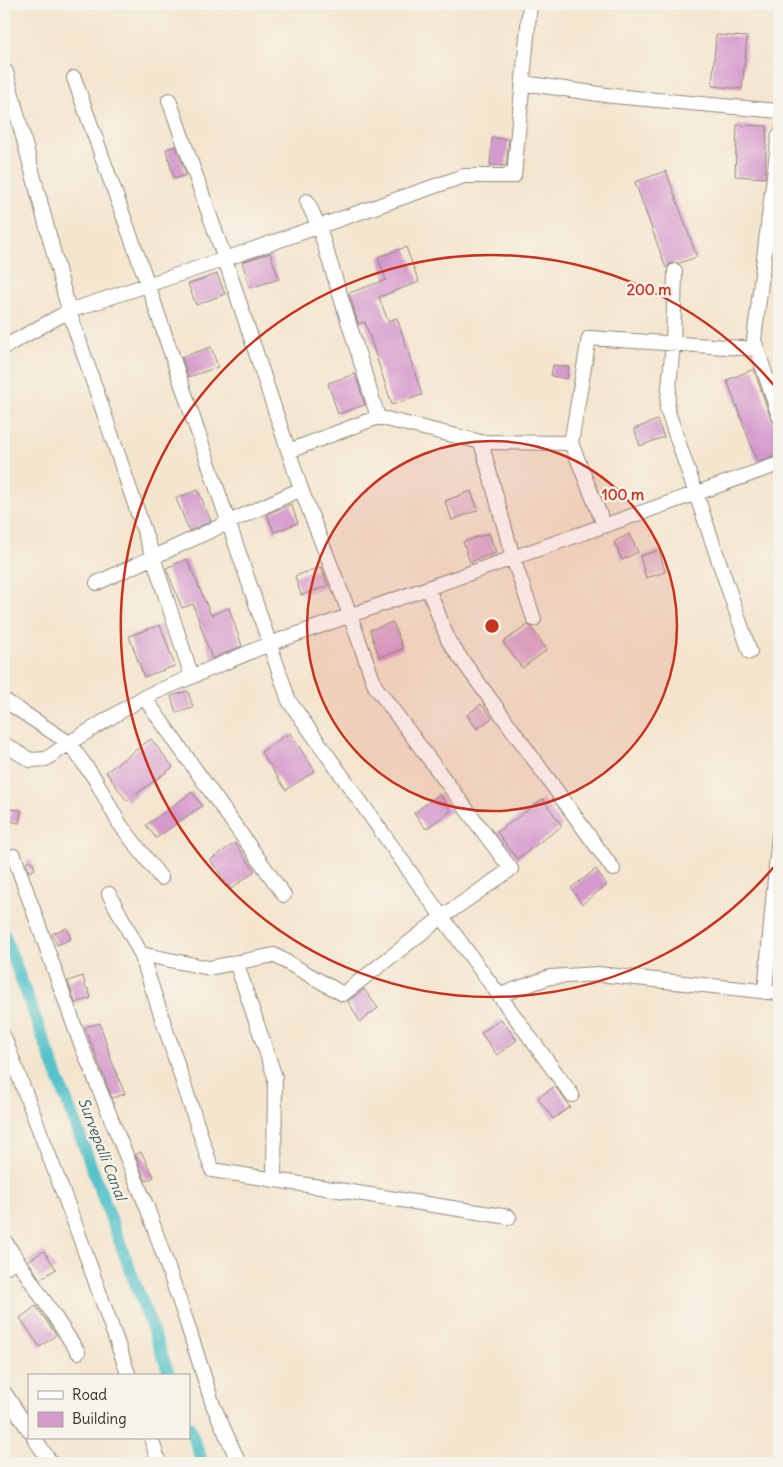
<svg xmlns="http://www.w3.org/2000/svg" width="783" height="1467" font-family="Delius,sans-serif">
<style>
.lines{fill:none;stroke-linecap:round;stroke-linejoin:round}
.canal{stroke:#56c3cb;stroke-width:12}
.building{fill:#d59acd}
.street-casing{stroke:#90887c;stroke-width:16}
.street{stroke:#fff;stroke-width:14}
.ring{fill:none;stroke:#c8321e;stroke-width:2.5}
.labels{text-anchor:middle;stroke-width:5;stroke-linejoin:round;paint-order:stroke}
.water-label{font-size:15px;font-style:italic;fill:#38595b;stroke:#f7f3e8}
.centre{fill:#c8321e;stroke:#f7f3e8;stroke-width:2.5}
.ring-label{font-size:15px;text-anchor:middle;font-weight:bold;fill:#c8321e;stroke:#f7f3e8;stroke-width:5;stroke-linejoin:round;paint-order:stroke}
</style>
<rect width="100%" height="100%" fill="#f7f3e8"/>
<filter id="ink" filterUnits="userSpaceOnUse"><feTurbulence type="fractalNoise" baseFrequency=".02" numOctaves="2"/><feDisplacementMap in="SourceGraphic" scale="10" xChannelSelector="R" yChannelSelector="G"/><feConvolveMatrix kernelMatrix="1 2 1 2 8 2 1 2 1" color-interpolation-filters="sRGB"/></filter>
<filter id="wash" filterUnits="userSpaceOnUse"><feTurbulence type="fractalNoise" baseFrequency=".0096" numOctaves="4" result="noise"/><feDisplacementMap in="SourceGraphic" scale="20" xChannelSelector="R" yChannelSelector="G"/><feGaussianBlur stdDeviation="1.12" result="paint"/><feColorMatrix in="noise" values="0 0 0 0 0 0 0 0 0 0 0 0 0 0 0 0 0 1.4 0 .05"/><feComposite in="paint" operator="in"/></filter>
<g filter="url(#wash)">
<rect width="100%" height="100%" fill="#f4e5ce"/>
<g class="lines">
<path class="canal" d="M 4,934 L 170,1376
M 189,1426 L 203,1463"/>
</g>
<g id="blocks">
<path class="building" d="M 716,35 L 747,37 L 742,89 L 712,86 Z
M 737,125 L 767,126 L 765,178 L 735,176 Z
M 492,138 L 509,139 L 506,166 L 490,165 Z
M 176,146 L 186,175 L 174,179 L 166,149 Z
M 666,171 L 697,257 L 679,263 L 671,263 L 666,268 L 635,182 Z
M 406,247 L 419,282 L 379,297 L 388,321 L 397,318 L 422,395 L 392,405 L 365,322 L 358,324 L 349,293 L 386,280 L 378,257 Z
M 270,253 L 279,279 L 250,288 L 242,262 Z
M 217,274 L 225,294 L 196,305 L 188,284 Z
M 211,347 L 218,367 L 188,377 L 182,357 Z
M 553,365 L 569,367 L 567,379 L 551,376 Z
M 754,369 L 771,419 L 774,423 L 779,426 L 779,455 L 757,462 L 727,380 Z
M 355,374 L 365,405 L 338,414 L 328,383 Z
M 657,420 L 664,437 L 640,446 L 634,429 Z
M 198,490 L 211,521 L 189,531 L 176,498 Z
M 471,491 L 478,510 L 452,520 L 445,501 Z
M 291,504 L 298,523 L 274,532 L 267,514 Z
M 489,533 L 496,553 L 470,562 L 463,542 Z
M 629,534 L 638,552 L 622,560 L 614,542 Z
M 659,550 L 665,572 L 646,578 L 640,556 Z
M 187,559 L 211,615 L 229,608 L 242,646 L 212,659 L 193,604 L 182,608 L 166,568 Z
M 321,567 L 328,586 L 301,595 L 295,576 Z
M 393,622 L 403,649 L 379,657 L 370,630 Z
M 160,625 L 175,666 L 144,677 L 129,636 Z
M 528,625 L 531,627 L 547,650 L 522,668 L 503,642 Z
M 188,691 L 193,708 L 176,713 L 171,696 Z
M 481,704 L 492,718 L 477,729 L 467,715 Z
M 290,733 L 315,771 L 286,790 L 261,752 Z
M 151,739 L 173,767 L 127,801 L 106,772 Z
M 192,792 L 202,806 L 156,838 L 146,825 Z
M 439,794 L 451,811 L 426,829 L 414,813 Z
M 543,799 L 562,826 L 517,859 L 497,832 Z
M 11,809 L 21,810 L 19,823 L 9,821 Z
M 235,843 L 255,871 L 231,889 L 210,860 Z
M 31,860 L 35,869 L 29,872 L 26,862 Z
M 596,869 L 607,885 L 582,904 L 571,888 Z
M 66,928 L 71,939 L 57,945 L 52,934 Z
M 83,976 L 86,989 L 88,988 L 91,998 L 75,1003 L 68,981 Z
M 364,989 L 378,1008 L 360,1022 L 348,1001 Z
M 501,1019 L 517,1040 L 497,1055 L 481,1033 Z
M 100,1023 L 111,1059 L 125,1094 L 112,1098 L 85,1027 Z
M 555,1086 L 570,1107 L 553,1119 L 538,1098 Z
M 141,1152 L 154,1177 L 146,1181 L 135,1155 Z
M 44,1251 L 56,1269 L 40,1279 L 28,1261 Z
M 36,1306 L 56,1335 L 40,1347 L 20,1318 Z"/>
</g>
</g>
<g filter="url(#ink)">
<use href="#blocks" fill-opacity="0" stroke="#90887c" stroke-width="1"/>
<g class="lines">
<g class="street-casing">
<path id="street" d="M 6,72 L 69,311 L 153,557 L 192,677
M 74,78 L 148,285 L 289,701 L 442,917 L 572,1095
M 523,83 L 613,96 L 779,111
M 779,135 L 754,340 L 779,416
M 307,201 L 319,227 L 378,417
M 675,271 L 673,344 L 667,409 L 750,652
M 4,347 L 69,311 L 225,259 L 464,176 L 514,176 L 530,4
M 481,442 L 513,558 L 534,619
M 289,451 L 378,417 L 481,442 L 571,443
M 604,525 L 571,443 L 589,338 L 757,349
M 97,583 L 301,489
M 428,588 L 449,642 L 613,869
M 144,697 L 284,895
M 4,700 L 69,743 L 144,697 L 269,644 L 779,464
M 4,744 L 30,760 L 46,759 L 69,743 L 95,779 L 119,823 L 161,878
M 14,856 L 79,1039 L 148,1210 L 185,1317 L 213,1405 L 239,1463
M 109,894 L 141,954 L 209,968 L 274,955 L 343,994 L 442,917 L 511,869 L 375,686 L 350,615 L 301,489 L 225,259 L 169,100
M 141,954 L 212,1170 L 509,1217
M 236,962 L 275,1077 L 274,1180
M 765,992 L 779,833
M 500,995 L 550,977 L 598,974 L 779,993
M 4,1037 L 75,1224 L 129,1376
M 4,1240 L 78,1352
M 4,1268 L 17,1259
M 4,1392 L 29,1430
M 34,1438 L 51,1463
M 151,1438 L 159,1463"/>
</g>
<use href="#street" class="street"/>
</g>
</g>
<circle cx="492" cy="626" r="185" fill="#c8321e" fill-opacity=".12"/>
<g class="ring">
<circle cx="492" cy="626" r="185"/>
<path d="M778 862A371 371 0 1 1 778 390"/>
</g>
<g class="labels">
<g class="water-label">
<text transform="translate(102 1149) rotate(69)" y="5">Survepalli Canal</text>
</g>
</g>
<circle cx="492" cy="626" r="8" class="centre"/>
<g class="ring-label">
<text x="649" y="295">200 m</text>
<text x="623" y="500">100 m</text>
</g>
<rect width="783" height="1467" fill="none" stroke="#f7f3e8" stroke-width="20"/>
<rect x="28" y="1374" width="162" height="65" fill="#f7f3e8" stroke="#a5a39c"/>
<rect x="38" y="1391" width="25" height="8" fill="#ffffff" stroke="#a5a39c"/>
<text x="72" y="1400" font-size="15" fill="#2b2b2b">Road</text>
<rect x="38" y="1412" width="25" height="15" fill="#d59acd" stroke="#a5a39c"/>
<text x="72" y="1424" font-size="15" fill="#2b2b2b">Building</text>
</svg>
